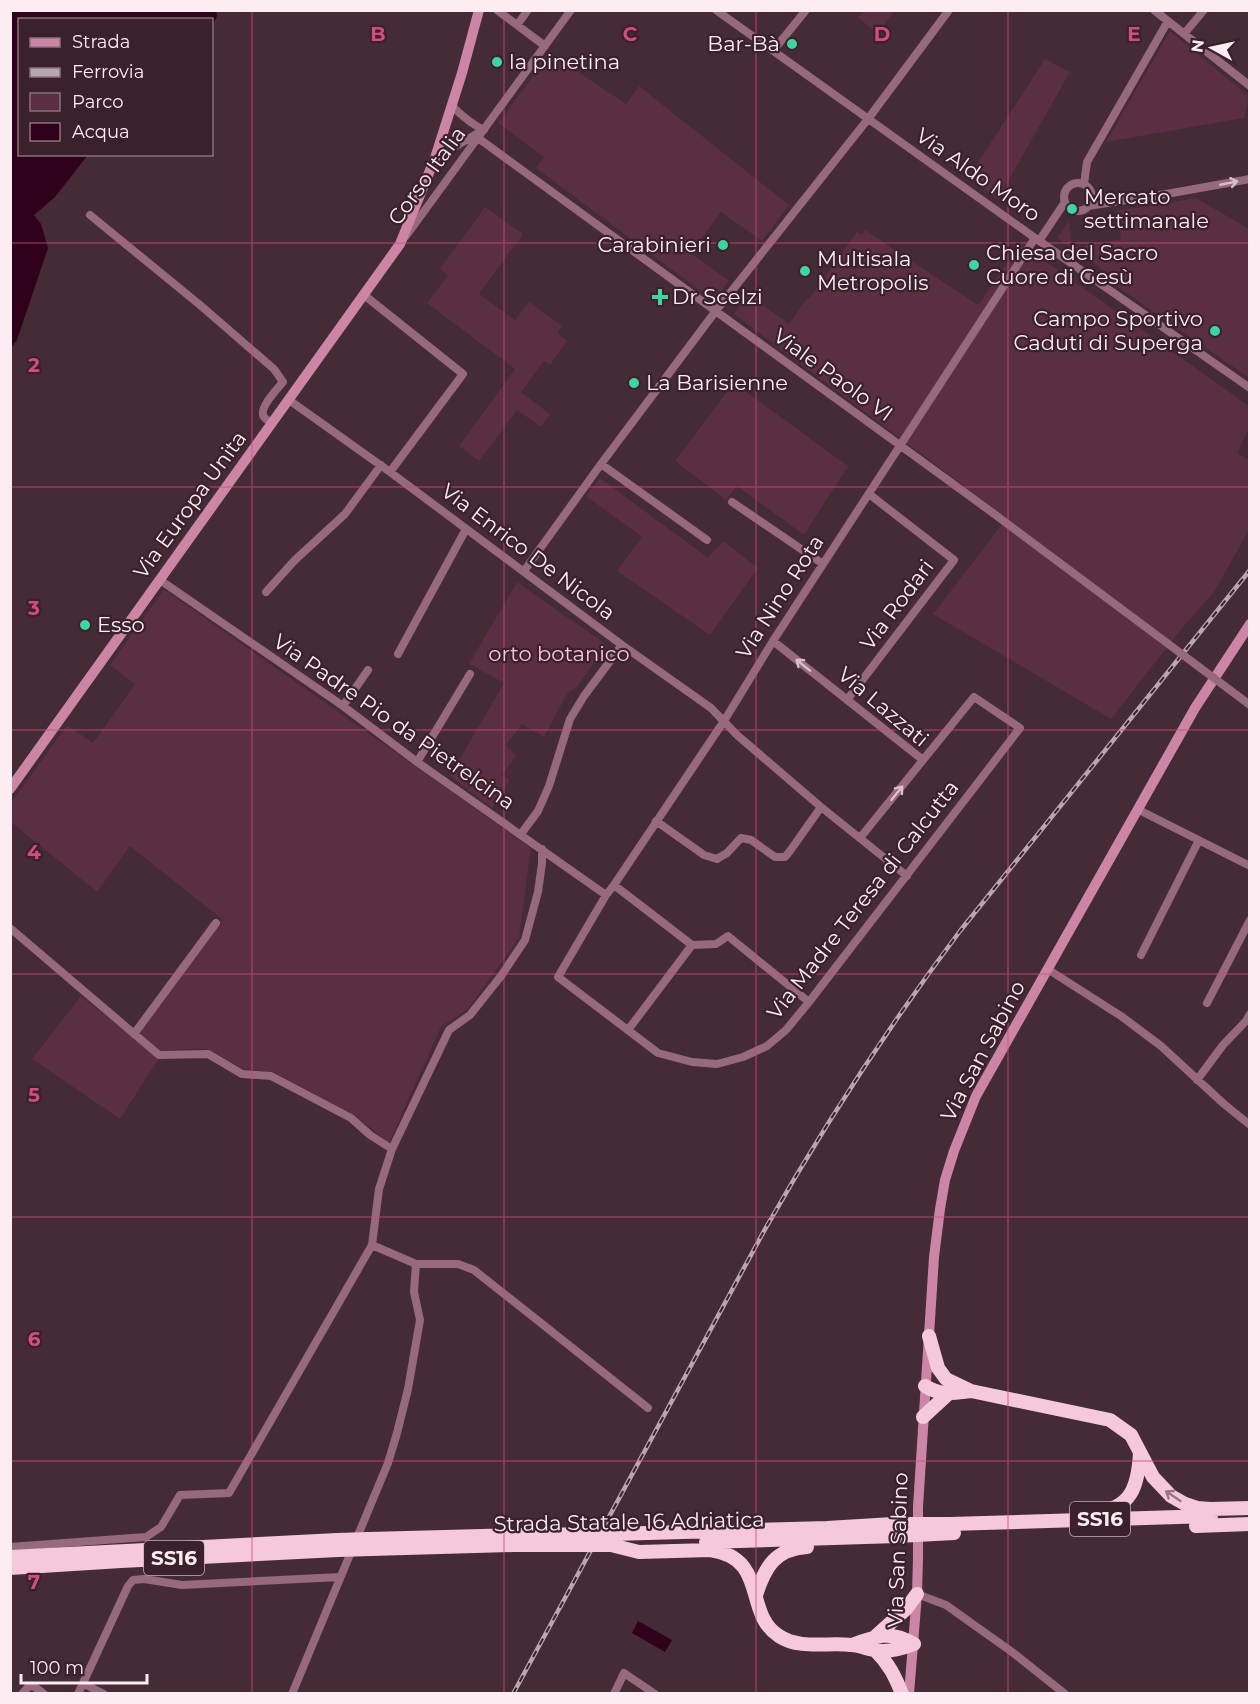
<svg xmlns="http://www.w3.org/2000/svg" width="1260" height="1704" font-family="Montserrat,sans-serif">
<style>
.green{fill:#5a2e43}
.water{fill:#30011b}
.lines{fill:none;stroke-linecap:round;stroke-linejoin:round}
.street{stroke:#96697d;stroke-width:8}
.secondary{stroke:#cd85a6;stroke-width:10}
.highway{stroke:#f5c8db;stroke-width:14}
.rail-casing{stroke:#baa6ae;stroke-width:4.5}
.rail{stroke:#3a212c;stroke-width:2;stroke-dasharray:7;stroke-linecap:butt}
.street-bridge{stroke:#96697d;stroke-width:8}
.highway-bridge{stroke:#f5c8db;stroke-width:14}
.oneway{stroke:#dabeca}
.oneway2{stroke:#987484}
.grid{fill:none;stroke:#d14d81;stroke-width:1.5;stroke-opacity:0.55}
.poi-dot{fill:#3fd4a2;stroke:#3a212c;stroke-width:2}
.labels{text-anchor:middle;stroke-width:4.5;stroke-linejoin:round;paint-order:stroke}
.shield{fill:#3a212c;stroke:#c3afb7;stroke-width:1.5}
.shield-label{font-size:20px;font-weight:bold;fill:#feecf3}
.poi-label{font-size:21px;fill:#feecf3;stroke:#3a212c;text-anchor:start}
.street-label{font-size:21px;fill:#feecf3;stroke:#3a212c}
.park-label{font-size:21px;fill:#fbc5dc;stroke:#3a212c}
.grid-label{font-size:20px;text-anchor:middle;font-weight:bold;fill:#d14d81;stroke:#3a212c;stroke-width:4.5;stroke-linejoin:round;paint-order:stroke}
</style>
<rect width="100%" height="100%" fill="#442b36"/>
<path class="green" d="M 863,11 L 863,10 L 894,11 L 878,33 L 858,18 Z
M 1170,31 L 1249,96 L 1244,118 L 1106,142 Z
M 550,53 L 626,104 L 639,86 L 789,205 L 762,241 L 721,212 L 691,253 L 729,281 L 714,301 L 536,168 L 544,157 L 498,123 Z
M 1045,59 L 1070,72 L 998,199 L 968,178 Z
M 1196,198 L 1249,229 L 1249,378 L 1112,283 L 1114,277 L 1057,238 L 1069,221 L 1072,248 L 1121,239 L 1116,211 Z
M 485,207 L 523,234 L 479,294 L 515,320 L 529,302 L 562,326 L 557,333 L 567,341 L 550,365 L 544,361 L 521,392 L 550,414 L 541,427 L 517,410 L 479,461 L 459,446 L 515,369 L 427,303 L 448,275 L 440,269 Z
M 865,230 L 978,305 L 1021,244 L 1249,406 L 1249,428 L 1237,453 L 1249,460 L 1249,530 L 1214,592 L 1179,632 L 1111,719 L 933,614 L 1007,518 L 734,314 L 748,294 L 789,324 L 807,298 L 809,299 L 857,232 L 862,235 Z
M 734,383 L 848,466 L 804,535 L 737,486 L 726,500 L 675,461 Z
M 600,478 L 708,558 L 723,541 L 758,568 L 710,635 L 617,571 L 642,537 L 586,496 Z
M 517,582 L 607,645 L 576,688 L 568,692 L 544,737 L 522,724 L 506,745 L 516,756 L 502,775 L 510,780 L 492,808 L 450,776 L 504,683 L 469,664 Z
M 164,589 L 531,848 L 519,938 L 468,1009 L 441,1027 L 389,1143 L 354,1115 L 273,1072 L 243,1069 L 207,1049 L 159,1050 L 139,1033 L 223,920 L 130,846 L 98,891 L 96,891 L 11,822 L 11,803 L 67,725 L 93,743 L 135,684 L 110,665 Z
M 81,996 L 159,1058 L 120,1119 L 32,1059 Z"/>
<path class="water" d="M 11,10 L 216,10 L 217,16 L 212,26 L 212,20 L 20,20 L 20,154 L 88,155 L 55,197 L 34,215 L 41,224 L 48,248 L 17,340 L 11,348 Z
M 638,1621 L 672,1640 L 665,1652 L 632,1633 Z"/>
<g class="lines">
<path class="street" d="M 497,10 L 545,46
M 716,10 L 1035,238 L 1250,388
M 1154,10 L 1250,86
M 517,25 L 528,10
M 1184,34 L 1204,10
M 773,51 L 806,10
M 452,106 C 462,116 471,124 484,130
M 478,138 L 993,513
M 435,158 L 480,132
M1064 197a14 14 0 1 1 28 0a14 14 0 1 1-28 0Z
M 1084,184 L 1087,162 L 1168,21
M 1088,206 L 1172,193 L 1250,179
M 90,215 L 200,305 L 274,369 L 283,382 C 277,389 258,409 264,417 C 264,418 272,423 272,424
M 406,236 L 571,10
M 1039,241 L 1065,202
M 364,295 L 463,374 L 390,472
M 289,400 L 390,472 L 622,645 L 711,708 L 737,735 L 821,807 L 907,876
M 601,464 L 707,540
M 732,502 L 823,564
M 524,571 L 601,464 L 715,312 L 868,119 L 949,10
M 160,580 L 343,706 L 417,762 L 606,895
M 266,592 L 295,560 L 345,514 L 381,465
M 773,641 L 923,760 L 860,838
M 398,654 L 466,529
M 847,700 L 954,560 L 869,494
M 343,706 L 368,670
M 923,760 L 974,697 L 1020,728 L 809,1002 L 786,1030 L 767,1046 L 743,1057 L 717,1064 L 692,1062 L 658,1053 L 558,977 L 606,895 L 614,885 L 724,721 L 773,641 L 1035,238
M 417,762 L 470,674
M 1139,810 L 1250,866
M 656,821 L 704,855 L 717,859 L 727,853 L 741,838 L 751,840 L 775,857 L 785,857 L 790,851 L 821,807
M 521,834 L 538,811 L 549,786 L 570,719 L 584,696 L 622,645
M 614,885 L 692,945 L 716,944 L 728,936 L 809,1002
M 10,928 L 159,1055 L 208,1054 L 242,1074 L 271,1076 L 351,1118 L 370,1135 L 392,1149
M 1141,955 L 1199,840
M 1049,970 L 1121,1016 L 1161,1046 L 1224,1104 L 1250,1125
M 1207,1003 L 1250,920
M 628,1030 L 692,945
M 134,1034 L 216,923
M 1197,1080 L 1223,1045 L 1246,1021 L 1250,1014
M 416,1264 L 458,1264 L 474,1270 L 648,1408
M 10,1547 L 146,1537 L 161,1527 L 180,1495 L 229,1493 L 372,1245 L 379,1189 L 392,1149 L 449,1030 L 470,1015 L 501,976 L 525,940 L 538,892 L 542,863 L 542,849
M 917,1594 L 946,1605 L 1012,1652 L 1065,1694
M 84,1684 L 104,1694
M 22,1694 L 29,1686 L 35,1687 L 44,1694
M 78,1694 L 128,1586 L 133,1580 L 144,1579 L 182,1585 L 340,1577
M 292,1694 L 388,1463 L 397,1433 L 408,1389 L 420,1320 L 414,1292 L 416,1264 L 372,1245
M 614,1694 L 624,1673 L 655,1694"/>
<path class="secondary" d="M 10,789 L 400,244 L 435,158 L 462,73 L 479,10
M 909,1694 L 917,1594 L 918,1558 L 918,1507 L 934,1257 L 940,1209 L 945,1180 L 954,1151 L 976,1096 L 1195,708 L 1250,624"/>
<path class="highway" d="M 929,1336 L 938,1368 L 946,1379 L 971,1391 L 1110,1420 L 1131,1435 L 1153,1477 L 1171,1496 L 1185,1504 L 1197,1508 L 1211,1509 L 1250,1508
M 925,1386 C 941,1396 953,1393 971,1391
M 923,1417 L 948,1394
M 1095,1513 C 1132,1508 1138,1486 1140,1453
M 950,1524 L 1211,1516
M 1196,1526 L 1250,1524
M 612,1534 L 827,1528 L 893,1524
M 369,1539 L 515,1535
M 706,1542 L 898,1536
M 611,1545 L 639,1552 L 710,1550 C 769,1558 743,1613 779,1636 C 800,1650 828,1642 851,1645 C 859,1645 866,1649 874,1650 C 887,1653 901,1649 914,1644
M 371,1549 L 514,1545
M 10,1557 L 337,1540
M 10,1568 L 121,1561 L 338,1550
M 756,1595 C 765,1567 775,1549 807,1547
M 876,1636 L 906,1609 L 917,1594
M 852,1645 C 875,1636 891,1630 914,1644
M 875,1650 C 889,1664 895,1676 902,1694"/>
<g class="rail-casing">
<path id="rail" d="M 513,1694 L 764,1231 C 823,1127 888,1027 960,931 L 1250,570"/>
</g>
<use href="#rail" class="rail"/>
<path class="street-bridge" d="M 993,513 L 1250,705"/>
<path class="highway-bridge" d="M 893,1524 L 950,1524
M 515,1535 L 612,1534
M 898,1536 L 954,1533
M 337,1540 L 369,1539
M 514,1545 L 611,1545
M 338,1550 L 371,1549"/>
</g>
<defs><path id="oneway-shaft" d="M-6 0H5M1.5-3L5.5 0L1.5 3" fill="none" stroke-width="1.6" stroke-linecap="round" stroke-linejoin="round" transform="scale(1.5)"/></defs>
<g class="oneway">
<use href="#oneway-shaft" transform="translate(1229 183) rotate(-11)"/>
<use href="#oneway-shaft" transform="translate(803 665) rotate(-141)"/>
<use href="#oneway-shaft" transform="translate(897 793) rotate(-51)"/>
</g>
<use class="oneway2" href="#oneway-shaft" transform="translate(1173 1496) rotate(-146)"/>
<path class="grid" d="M 252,10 L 252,1694M 504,10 L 504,1694M 756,10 L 756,1694M 1008,10 L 1008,1694M 10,243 L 1250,243M 10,487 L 1250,487M 10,730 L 1250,730M 10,974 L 1250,974M 10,1217 L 1250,1217M 10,1461 L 1250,1461"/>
<g class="poi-dot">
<circle cx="792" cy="44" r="6"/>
<circle cx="497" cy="62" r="6"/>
<circle cx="1072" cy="209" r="6"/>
<circle cx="723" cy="245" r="6"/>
<circle cx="974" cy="265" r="6"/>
<circle cx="805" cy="271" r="6"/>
<path d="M657 288h6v6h6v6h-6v6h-6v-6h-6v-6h6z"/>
<circle cx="1215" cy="331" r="6"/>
<circle cx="634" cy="383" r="6"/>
<circle cx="85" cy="625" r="6"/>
</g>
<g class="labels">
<g class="shield">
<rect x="1070" y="1502" width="60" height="34" rx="4.5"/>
<rect x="144" y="1541" width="60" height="34" rx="4.5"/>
</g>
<g class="shield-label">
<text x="1100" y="1526">SS16</text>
<text x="174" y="1565">SS16</text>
</g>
<g class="poi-label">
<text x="780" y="51" text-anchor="end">Bar-Bà</text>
<text x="509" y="69">la pinetina</text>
<text x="1084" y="204">Mercato<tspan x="1084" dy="24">settimanale</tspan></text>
<text x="711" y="252" text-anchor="end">Carabinieri</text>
<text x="986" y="260">Chiesa del Sacro<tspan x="986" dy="24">Cuore di Gesù</tspan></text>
<text x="817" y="266">Multisala<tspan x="817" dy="24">Metropolis</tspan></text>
<text x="672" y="304">Dr Scelzi</text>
<text x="1203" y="326" text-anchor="end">Campo Sportivo<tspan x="1203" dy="24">Caduti di Superga</tspan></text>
<text x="646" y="390">La Barisienne</text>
<text x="97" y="632">Esso</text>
</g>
<g class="street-label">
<text transform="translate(978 175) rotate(35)" y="7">Via Aldo Moro</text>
<text transform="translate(427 176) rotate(-54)" y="7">Corso Italia</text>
<text transform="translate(833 375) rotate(36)" y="7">Viale Paolo VI</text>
<text transform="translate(190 505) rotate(-54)" y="7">Via Europa Unita</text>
<text transform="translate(528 552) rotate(37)" y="7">Via Enrico De Nicola</text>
<text transform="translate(780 597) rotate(-57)" y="7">Via Nino Rota</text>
<text transform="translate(897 605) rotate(-53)" y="7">Via Rodari</text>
<text transform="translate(883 707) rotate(40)" y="7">Via Lazzati</text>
<text transform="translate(394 722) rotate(35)" y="7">Via Padre Pio da Pietrelcina</text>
<text transform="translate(863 900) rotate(-52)" y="7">Via Madre Teresa di Calcutta</text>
<text transform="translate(983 1051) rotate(-62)" y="7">Via San Sabino</text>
<text transform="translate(629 1522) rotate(-1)" y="7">Strada Statale 16 Adriatica</text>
<text transform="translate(898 1550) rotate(-88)" y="7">Via San Sabino</text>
</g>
<g class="park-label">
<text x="559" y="661">orto botanico</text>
</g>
</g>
<g class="grid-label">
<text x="378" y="41">B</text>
<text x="630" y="41">C</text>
<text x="882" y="41">D</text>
<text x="1134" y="41">E</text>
<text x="34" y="372">2</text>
<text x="34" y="615">3</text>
<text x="34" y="859">4</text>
<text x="34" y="1102">5</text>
<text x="34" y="1346">6</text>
<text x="34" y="1589">7</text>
</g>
<rect width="1260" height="1704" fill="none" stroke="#feecf3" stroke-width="24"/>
<rect x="18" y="18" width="195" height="138" fill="#3a212c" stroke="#88727c" stroke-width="1.5"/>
<rect x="30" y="38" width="30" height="9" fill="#cd85a6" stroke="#88727c" stroke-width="1.5"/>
<text x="72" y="48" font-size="18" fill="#feecf3">Strada</text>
<rect x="30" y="68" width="30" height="9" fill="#baa6ae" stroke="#88727c" stroke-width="1.5"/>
<text x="72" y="78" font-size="18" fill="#feecf3">Ferrovia</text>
<rect x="30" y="93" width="30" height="18" fill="#5a2e43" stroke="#88727c" stroke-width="1.5"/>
<text x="72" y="108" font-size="18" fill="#feecf3">Parco</text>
<rect x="30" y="123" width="30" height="18" fill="#30011b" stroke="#88727c" stroke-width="1.5"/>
<text x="72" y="138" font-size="18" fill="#feecf3">Acqua</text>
<g transform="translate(1212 48) rotate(278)" stroke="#3a212c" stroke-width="4.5" paint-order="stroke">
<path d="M0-4.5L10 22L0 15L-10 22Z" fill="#feecf3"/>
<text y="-9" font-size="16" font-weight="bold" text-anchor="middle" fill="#feecf3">N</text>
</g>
<path d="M21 1674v9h126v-9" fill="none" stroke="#feecf3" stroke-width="3"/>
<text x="30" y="1674" font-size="18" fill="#feecf3" stroke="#3a212c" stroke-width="4.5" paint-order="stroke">100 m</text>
</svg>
